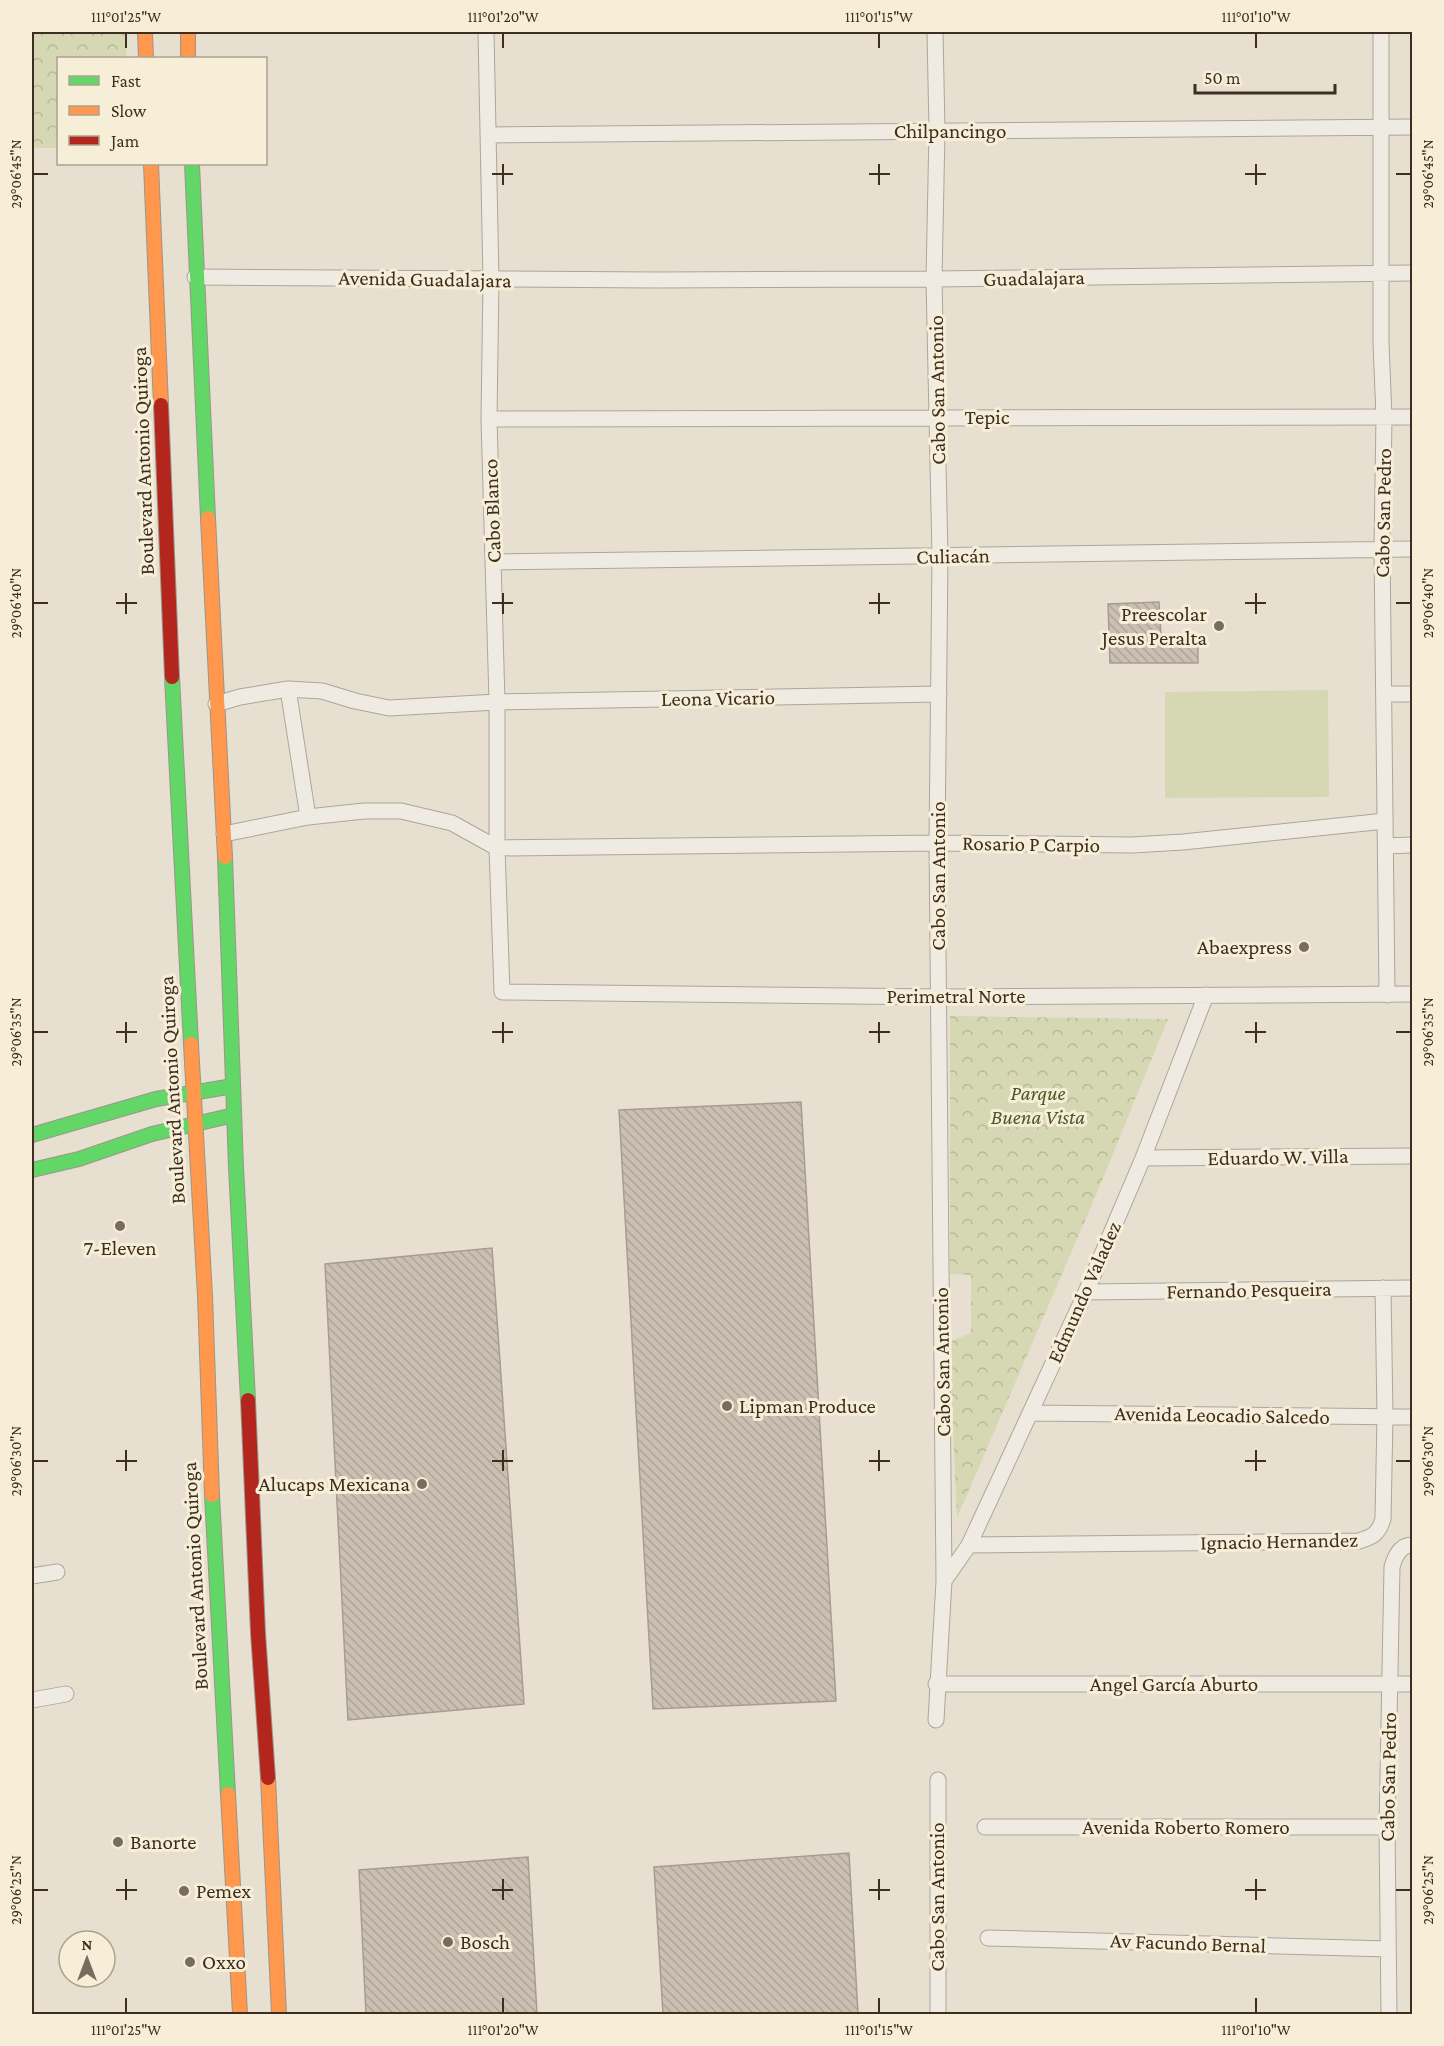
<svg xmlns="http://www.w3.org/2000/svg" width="1444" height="2046" font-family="'Crimson Pro',serif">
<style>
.forest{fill:url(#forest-crowns)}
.garden{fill:#d6d7b3}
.building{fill:url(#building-back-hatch);stroke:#a89c90;stroke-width:1.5}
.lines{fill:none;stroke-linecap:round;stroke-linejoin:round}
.street-casing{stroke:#ada599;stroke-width:17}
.fast-casing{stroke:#9c958a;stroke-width:16}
.slow-casing{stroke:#9c958a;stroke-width:16}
.jam-casing{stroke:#9c958a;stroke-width:16}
.street{stroke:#efebe3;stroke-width:15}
.fast{stroke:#63d668;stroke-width:14}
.slow{stroke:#ff974d;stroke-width:14}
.jam{stroke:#b3261e;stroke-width:14}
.ticks{fill:none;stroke:#3d2e20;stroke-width:2}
.poi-dot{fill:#786c5e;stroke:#f7eed8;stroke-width:2}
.labels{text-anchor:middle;stroke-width:6;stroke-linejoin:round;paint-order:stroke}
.street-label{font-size:21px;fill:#3d2e20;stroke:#f7eed8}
.poi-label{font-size:21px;fill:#3d2e20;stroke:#f7eed8;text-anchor:start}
.park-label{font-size:21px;font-style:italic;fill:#4d5a26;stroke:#f7eed8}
.neatline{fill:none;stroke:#3d2e20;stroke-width:2}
.ticks-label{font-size:15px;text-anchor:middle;fill:#3d2e20}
</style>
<defs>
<pattern id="forest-crowns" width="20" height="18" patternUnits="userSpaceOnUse" patternTransform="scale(1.5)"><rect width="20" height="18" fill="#d6d7b3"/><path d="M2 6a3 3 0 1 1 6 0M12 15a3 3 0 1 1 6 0" fill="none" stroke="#b9b99a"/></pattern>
<pattern id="building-back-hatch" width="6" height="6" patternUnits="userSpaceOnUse" patternTransform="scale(1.5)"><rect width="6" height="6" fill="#cbbfb2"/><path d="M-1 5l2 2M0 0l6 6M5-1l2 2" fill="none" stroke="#afa499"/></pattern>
</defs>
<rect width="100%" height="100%" fill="#e7e0d1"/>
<path class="forest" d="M 32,32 L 125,32 L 127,58 L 58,58 L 58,148 L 32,148 Z
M 950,1016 L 1168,1019 L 1099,1188 L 957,1518 L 949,1342 L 971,1333 L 971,1275 L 950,1274 Z"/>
<path class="garden" d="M 1328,690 L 1329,797 L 1165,798 L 1165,692 Z"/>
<path class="building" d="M 1159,602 L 1161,636 L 1198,636 L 1198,663 L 1110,663 L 1108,604 Z
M 801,1102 L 836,1701 L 653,1709 L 619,1110 Z
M 492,1248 L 524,1704 L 348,1720 L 325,1264 Z
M 849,1853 L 858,2014 L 663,2014 L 654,1867 Z
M 528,1857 L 537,2014 L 366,2014 L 359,1870 Z"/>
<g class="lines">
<g class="street-casing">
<path id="street" d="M 486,32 L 491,280 L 489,419 L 497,702 L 497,848 L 502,992 L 940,997 L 1412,994
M 935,32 L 937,131 L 934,279 L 940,556 L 937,843 L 944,1581 L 936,1720
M 1381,32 L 1381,343 L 1384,417 L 1382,549 L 1387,995
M 488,135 L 1412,127
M 195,277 L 656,280 L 934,279 L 1412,273
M 489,419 L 1412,417
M 494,562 L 1412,549
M 288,689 L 308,817
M 1384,694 L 1412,694
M 216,704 L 240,697 L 288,689 L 322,691 L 355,701 L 389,708 L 497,702 L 939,694
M 224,834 L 308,817 L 364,811 L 401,811 L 452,823 L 497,848 L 937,843 L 1132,845 L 1183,842 L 1385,821
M 1386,846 L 1412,845
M 1143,1158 L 1412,1156
M 1086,1292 L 1412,1288
M 1031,1413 L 1412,1417
M 969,1545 L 1359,1541 C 1373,1537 1379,1533 1383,1519 L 1385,1417 L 1383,1288
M 32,1576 L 57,1572
M 944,1581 L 969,1545 L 1086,1292 L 1143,1158 L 1206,995
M 936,1684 L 1412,1684
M 32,1700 L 66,1694
M 985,1827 L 1387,1827
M 988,1938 L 1388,1949
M 938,2014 L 938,1780
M 1389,2014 L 1387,1827 L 1392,1567 C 1395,1556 1400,1545 1412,1545"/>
</g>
<g class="fast-casing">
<path id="fast" d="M 192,164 L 208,518
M 172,677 L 191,1044
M 225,857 L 236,1167 L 248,1400
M 32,1135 L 156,1099 L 233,1086
M 32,1170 L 79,1159 L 152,1134 L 234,1115
M 212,1495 L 228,1794"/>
</g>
<g class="slow-casing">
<path id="slow" d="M 145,32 L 146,58
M 188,32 L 188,58
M 151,164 L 161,405
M 208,518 L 225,857
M 191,1044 L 205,1296 L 212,1495
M 268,1778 L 279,2014
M 228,1794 L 240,2014"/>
</g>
<g class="jam-casing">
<path id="jam" d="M 161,405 L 172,677
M 248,1400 L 258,1633 L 268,1778"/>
</g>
<use href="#street" class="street"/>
<use href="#fast" class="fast"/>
<use href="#slow" class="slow"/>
<use href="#jam" class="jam"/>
</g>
<path class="ticks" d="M 126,33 L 126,48M 503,33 L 503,48M 879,33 L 879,48M 1256,33 L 1256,48M 503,164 L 503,185M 879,164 L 879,185M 1256,164 L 1256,185M 33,174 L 48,174M 492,174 L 513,174M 869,174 L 890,174M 1245,174 L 1266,174M 1396,174 L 1411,174M 126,593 L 126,614M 503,593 L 503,614M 879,593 L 879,614M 1256,593 L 1256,614M 33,603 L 48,603M 116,603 L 137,603M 492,603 L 513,603M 869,603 L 890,603M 1245,603 L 1266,603M 1396,603 L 1411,603M 126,1022 L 126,1043M 503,1022 L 503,1043M 879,1022 L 879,1043M 1256,1022 L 1256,1043M 33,1032 L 48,1032M 116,1032 L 137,1032M 492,1032 L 513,1032M 869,1032 L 890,1032M 1245,1032 L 1266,1032M 1396,1032 L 1411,1032M 126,1450 L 126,1471M 503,1450 L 503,1471M 879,1450 L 879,1471M 1256,1450 L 1256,1471M 33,1461 L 48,1461M 116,1461 L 137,1461M 492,1461 L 513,1461M 869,1461 L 890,1461M 1245,1461 L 1266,1461M 1396,1461 L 1411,1461M 126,1879 L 126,1900M 503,1879 L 503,1900M 879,1879 L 879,1900M 1256,1879 L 1256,1900M 33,1890 L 48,1890M 116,1890 L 137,1890M 492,1890 L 513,1890M 869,1890 L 890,1890M 1245,1890 L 1266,1890M 1396,1890 L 1411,1890M 126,1998 L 126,2013M 503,1998 L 503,2013M 879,1998 L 879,2013M 1256,1998 L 1256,2013"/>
<g class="poi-dot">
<circle cx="1219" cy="626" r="6"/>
<circle cx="1304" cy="947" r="6"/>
<circle cx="120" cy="1226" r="6"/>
<circle cx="727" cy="1406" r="6"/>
<circle cx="422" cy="1484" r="6"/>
<circle cx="118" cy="1842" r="6"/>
<circle cx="184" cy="1891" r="6"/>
<circle cx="448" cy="1942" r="6"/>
<circle cx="190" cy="1962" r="6"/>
</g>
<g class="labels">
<g class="street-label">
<text x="950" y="138">Chilpancingo</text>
<text transform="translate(1034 278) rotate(-1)" y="7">Guadalajara</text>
<text transform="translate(425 279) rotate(1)" y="7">Avenida Guadalajara</text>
<text transform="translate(937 390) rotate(-91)" y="7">Cabo San Antonio</text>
<text x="987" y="424">Tepic</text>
<text transform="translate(143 461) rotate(-92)" y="7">Boulevard Antonio Quiroga</text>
<text transform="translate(492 511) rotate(-92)" y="7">Cabo Blanco</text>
<text transform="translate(1383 513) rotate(-89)" y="7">Cabo San Pedro</text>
<text transform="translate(953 556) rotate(-1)" y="7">Culiacán</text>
<text transform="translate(718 698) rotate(-1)" y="7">Leona Vicario</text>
<text transform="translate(1031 844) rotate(1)" y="7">Rosario P Carpio</text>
<text transform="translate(938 876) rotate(-90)" y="7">Cabo San Antonio</text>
<text x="956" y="1003">Perimetral Norte</text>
<text transform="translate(172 1090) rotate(-93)" y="7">Boulevard Antonio Quiroga</text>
<text transform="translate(1278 1157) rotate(-1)" y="7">Eduardo W. Villa</text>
<text transform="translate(1249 1290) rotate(-1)" y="7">Fernando Pesqueira</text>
<text transform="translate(1084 1292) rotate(-66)" y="7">Edmundo Valadez</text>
<text transform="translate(942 1362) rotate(-91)" y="7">Cabo San Antonio</text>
<text transform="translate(1222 1415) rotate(1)" y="7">Avenida Leocadio Salcedo</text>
<text transform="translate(1279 1541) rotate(-1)" y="7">Ignacio Hernandez</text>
<text transform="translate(195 1576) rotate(-93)" y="7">Boulevard Antonio Quiroga</text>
<text x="1174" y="1691">Angel García Aburto</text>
<text transform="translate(1388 1777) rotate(-89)" y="7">Cabo San Pedro</text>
<text x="1186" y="1834">Avenida Roberto Romero</text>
<text transform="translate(937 1897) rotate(-90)" y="7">Cabo San Antonio</text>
<text transform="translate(1188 1943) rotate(2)" y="7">Av Facundo Bernal</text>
</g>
<g class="poi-label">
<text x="1207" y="621" text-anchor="end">Preescolar<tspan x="1207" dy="24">Jesus Peralta</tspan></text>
<text x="1292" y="954" text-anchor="end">Abaexpress</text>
<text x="120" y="1255" text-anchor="middle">7-Eleven</text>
<text x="739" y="1413">Lipman Produce</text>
<text x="410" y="1491" text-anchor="end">Alucaps Mexicana</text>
<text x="130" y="1849">Banorte</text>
<text x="196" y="1898">Pemex</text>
<text x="460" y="1949">Bosch</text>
<text x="202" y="1969">Oxxo</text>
</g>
<g class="park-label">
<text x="1038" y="1100">Parque<tspan x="1038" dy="24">Buena Vista</tspan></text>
</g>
</g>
<rect width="1444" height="2046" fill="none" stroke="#f7eed8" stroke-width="66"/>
<rect x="57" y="57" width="210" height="108" fill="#f7eed8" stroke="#ada18e" stroke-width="1.5"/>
<rect x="69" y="76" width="30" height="9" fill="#63d668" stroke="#ada18e" stroke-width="1.5"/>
<text x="111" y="87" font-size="18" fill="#3d2e20">Fast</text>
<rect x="69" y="106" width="30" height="9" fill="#ff974d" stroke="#ada18e" stroke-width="1.5"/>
<text x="111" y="117" font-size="18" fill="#3d2e20">Slow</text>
<rect x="69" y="136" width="30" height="9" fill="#b3261e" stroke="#ada18e" stroke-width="1.5"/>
<text x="111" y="147" font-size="18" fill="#3d2e20">Jam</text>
<g transform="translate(87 1959)"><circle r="28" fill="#f7eed8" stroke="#ada18e" stroke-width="1.5"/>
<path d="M0-4.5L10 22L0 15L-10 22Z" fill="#786c5e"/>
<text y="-9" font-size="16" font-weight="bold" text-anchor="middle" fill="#3d2e20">N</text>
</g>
<path d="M1195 84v9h140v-9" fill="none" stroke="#3d2e20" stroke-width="3"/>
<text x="1204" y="84" font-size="18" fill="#3d2e20" stroke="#f7eed8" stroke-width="4.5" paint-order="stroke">50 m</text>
<rect x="33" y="33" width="1378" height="1980" class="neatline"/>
<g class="ticks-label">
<text x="126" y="22">111°01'25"W</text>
<text x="503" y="22">111°01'20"W</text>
<text x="879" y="22">111°01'15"W</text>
<text x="1256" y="22">111°01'10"W</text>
<text transform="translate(16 174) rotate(-90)" y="5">29°06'45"N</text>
<text transform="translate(1428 174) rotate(-90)" y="5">29°06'45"N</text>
<text transform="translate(16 603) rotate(-90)" y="5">29°06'40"N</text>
<text transform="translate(1428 603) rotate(-90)" y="5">29°06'40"N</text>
<text transform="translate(16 1032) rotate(-90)" y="5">29°06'35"N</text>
<text transform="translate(1428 1032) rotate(-90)" y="5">29°06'35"N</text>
<text transform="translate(16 1461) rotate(-90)" y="5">29°06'30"N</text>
<text transform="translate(1428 1461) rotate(-90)" y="5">29°06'30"N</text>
<text transform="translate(16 1890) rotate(-90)" y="5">29°06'25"N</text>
<text transform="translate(1428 1890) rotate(-90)" y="5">29°06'25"N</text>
<text x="126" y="2035">111°01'25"W</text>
<text x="503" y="2035">111°01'20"W</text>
<text x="879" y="2035">111°01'15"W</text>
<text x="1256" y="2035">111°01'10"W</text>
</g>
</svg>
